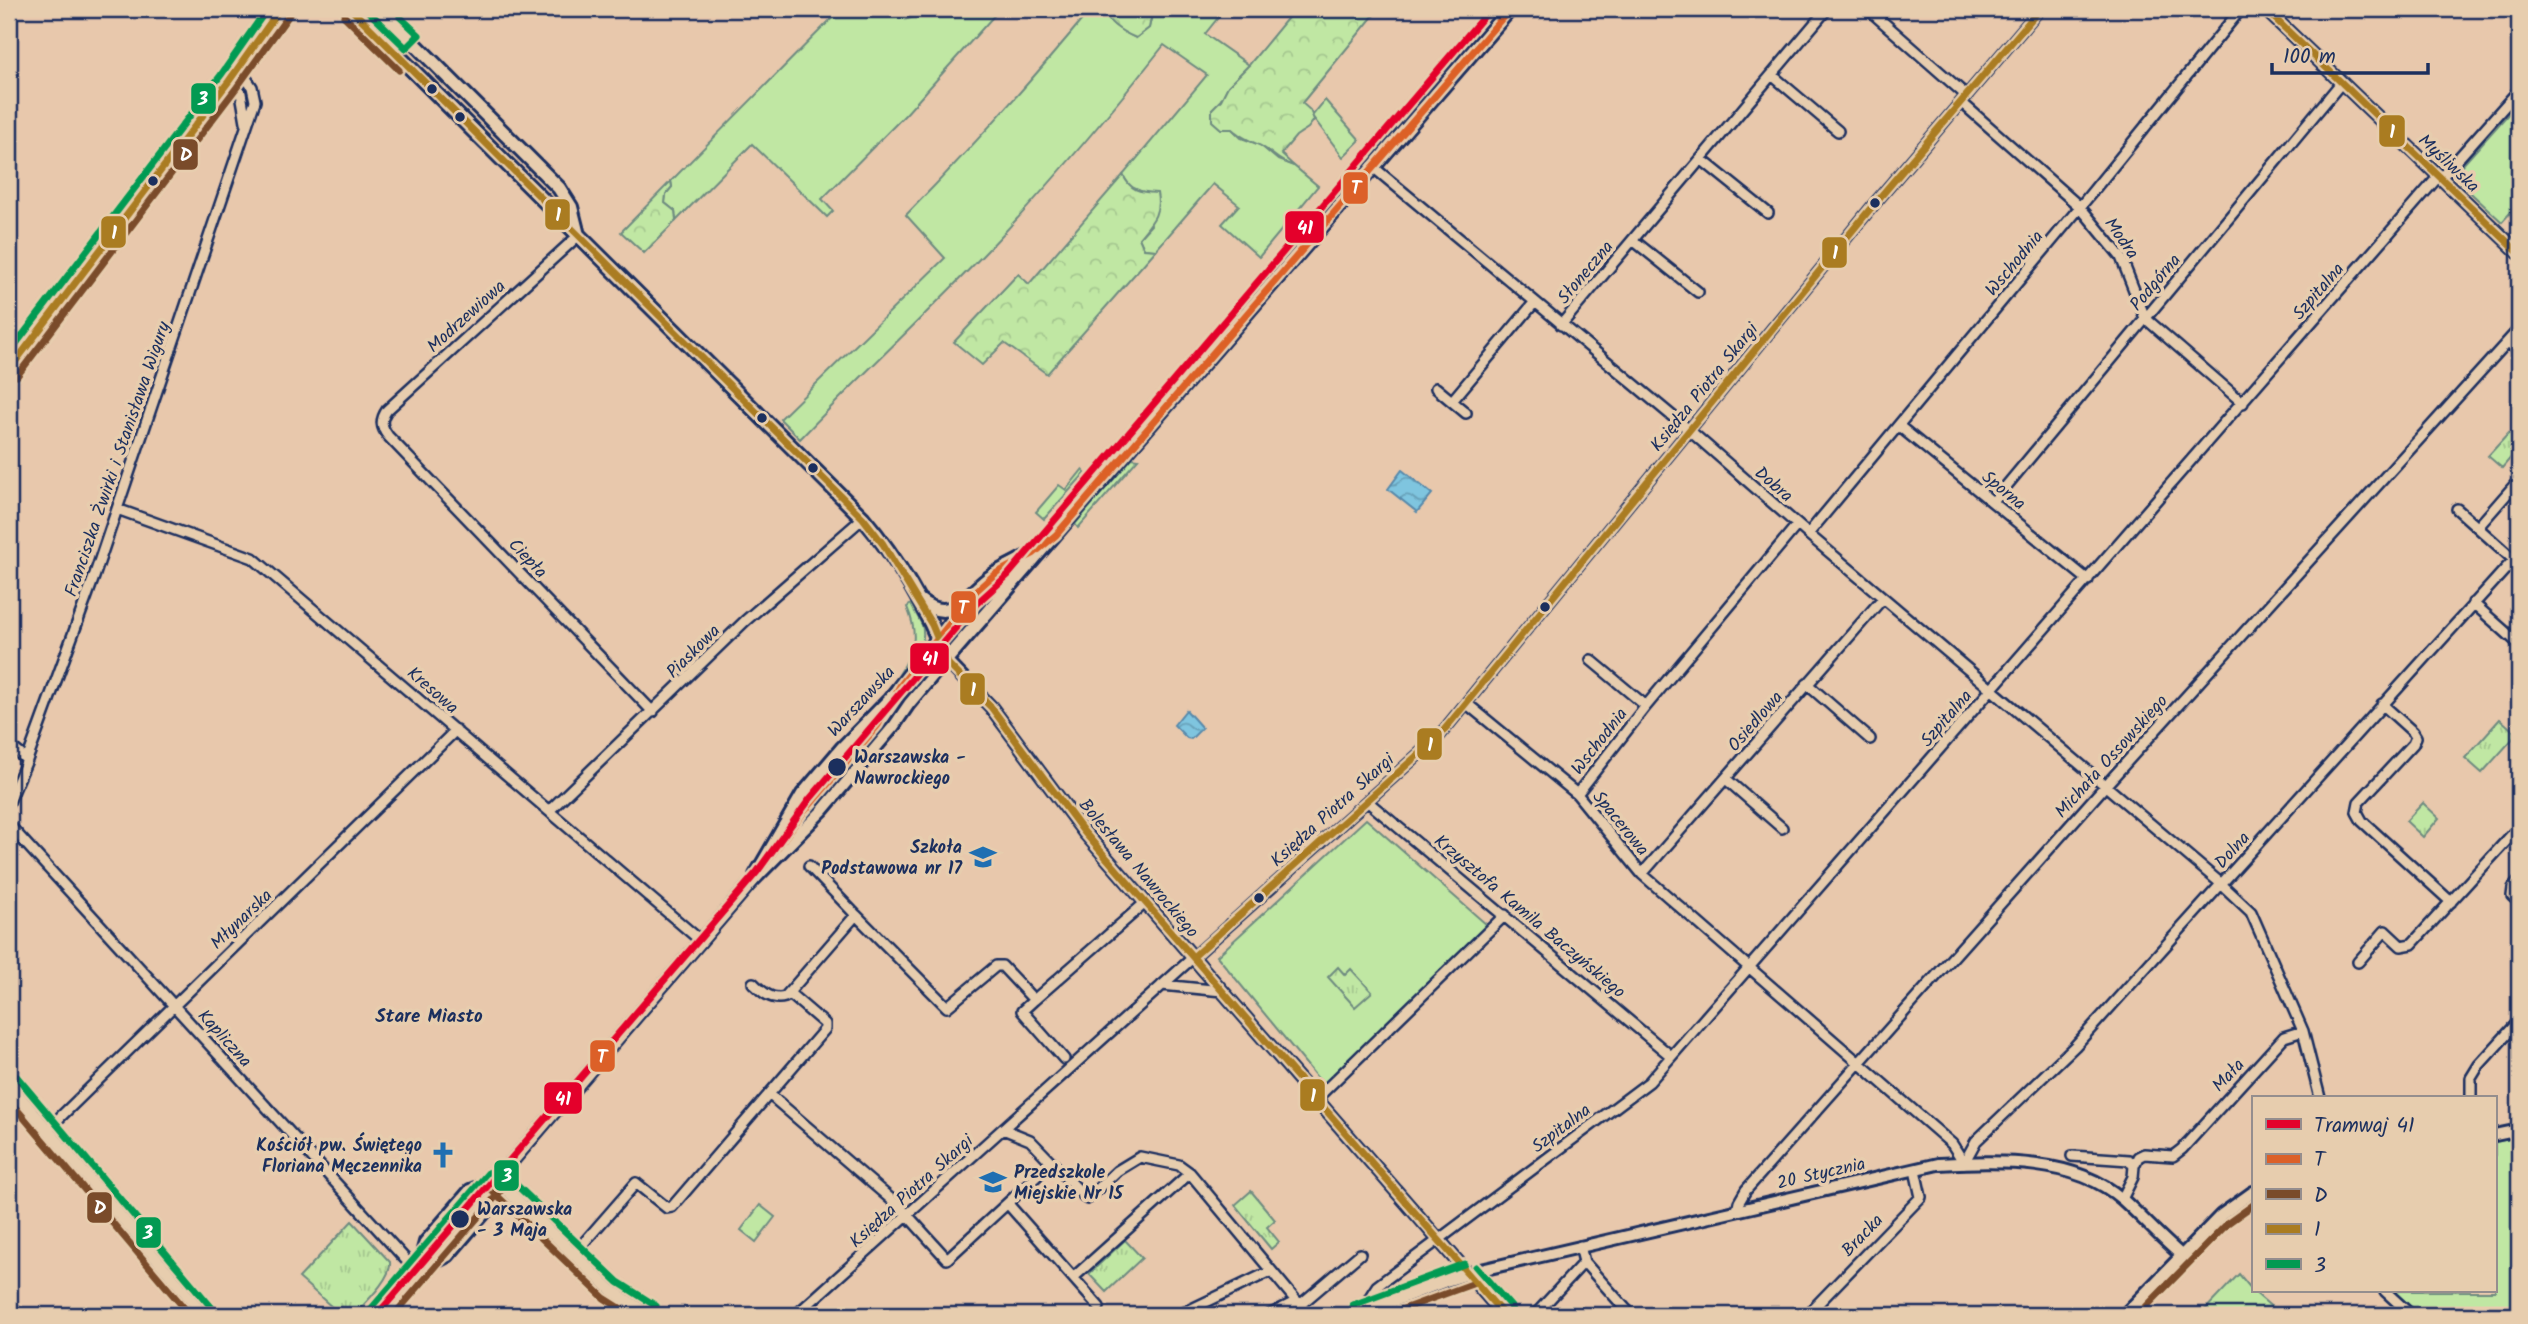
<svg xmlns="http://www.w3.org/2000/svg" width="2528" height="1324" font-family="Kalam,sans-serif">
<style>
.grass{fill:#c0e7a3;stroke:#6e8b80;stroke-width:2}
.forest{fill:url(#forest-crowns);stroke:#6e8b80;stroke-width:2}
.park{fill:url(#park-tufts);stroke:#6e8b80;stroke-width:2}
.water{fill:url(#water-waves);stroke:#5789ab;stroke-width:2}
.lines{fill:none;stroke-linecap:round;stroke-linejoin:round}
.minor-casing{stroke:#1b2f5e;stroke-width:14}
.tertiary-casing{stroke:#1b2f5e;stroke-width:16}
.secondary-casing{stroke:#1b2f5e;stroke-width:18}
.minor{stroke:#e7cdae;stroke-width:9}
.tertiary{stroke:#e7cdae;stroke-width:10}
.secondary{stroke:#e7cdae;stroke-width:12}
.bus-1-casing{stroke:#e7cdae;stroke-width:12}
.bus-2-casing{stroke:#e7cdae;stroke-width:12}
.bus-3-casing{stroke:#e7cdae;stroke-width:12}
.bus-4-casing{stroke:#e7cdae;stroke-width:12}
.bus-1{stroke:#dc6028;stroke-width:7}
.bus-2{stroke:#7a4b2a;stroke-width:7}
.bus-3{stroke:#aa7c21;stroke-width:7}
.bus-4{stroke:#039a52;stroke-width:7}
.tram-1-casing{stroke:#e7cdae;stroke-width:12}
.tram-1{stroke:#e4002b;stroke-width:7}
.bus-dot{fill:#1b2f5e;stroke:#e7cdae;stroke-width:2.5}
.labels{text-anchor:middle;stroke-width:7;stroke-linejoin:round;paint-order:stroke}
.street-label{font-size:18px;fill:#1b2f5e;stroke:#e7cdae}
.stop-label{font-size:18px;font-weight:bold;fill:#1b2f5e;stroke:#e7cdae;text-anchor:start}
.poi-label{font-size:18px;font-weight:bold;fill:#1b2f5e;stroke:#e7cdae;text-anchor:end}
.neighbourhood-label{font-size:19px;font-weight:bold;fill:#1b2f5e;stroke:#e7cdae}
.line-badge{stroke:#e7cdae;stroke-width:2.5}
.badge-label{font-size:19px;text-anchor:middle;font-weight:bold;fill:#fff}
</style>
<defs>
<pattern id="forest-crowns" width="20" height="18" patternUnits="userSpaceOnUse" patternTransform="scale(1.75)"><rect width="20" height="18" fill="#c0e7a3"/><path d="M2 6a3 3 0 1 1 6 0M12 15a3 3 0 1 1 6 0" fill="none" stroke="#a4c68f"/></pattern>
<pattern id="park-tufts" width="24" height="20" patternUnits="userSpaceOnUse" patternTransform="scale(1.75)"><rect width="24" height="20" fill="#c0e7a3"/><path d="M3 7l-1-3M5 7V3M7 7l1-3M15 17l-1-3M17 17v-4M19 17l1-3" fill="none" stroke="#a4c68f"/></pattern>
<pattern id="water-waves" width="16" height="10" patternUnits="userSpaceOnUse" patternTransform="scale(1.75)"><rect width="16" height="10" fill="#7fc5df"/><path d="M0 5q4-4 8 0t8 0" fill="none" stroke="#67a0b8"/></pattern>
</defs>
<rect width="100%" height="100%" fill="#e8c8ac"/>
<filter id="ink" filterUnits="userSpaceOnUse"><feTurbulence type="fractalNoise" baseFrequency=".0143" numOctaves="2"/><feDisplacementMap in="SourceGraphic" scale="14" xChannelSelector="R" yChannelSelector="G"/><feConvolveMatrix kernelMatrix="1 2 1 2 8 2 1 2 1" color-interpolation-filters="sRGB"/></filter>
<g filter="url(#ink)">
<path class="grass" d="M 841,9 L 914,9 L 907,19 L 930,13 L 934,9 L 1000,9 L 906,114 L 822,199 L 833,211 L 827,217 L 752,144 L 676,221 L 675,211 L 665,203 L 666,194 L 672,187 L 671,181 Z
M 1091,9 L 1102,9 C 1108,24 1122,32 1136,38 L 1149,28 L 1153,9 L 1225,9 L 1205,34 L 1249,65 L 1228,86 L 1221,100 L 1212,109 L 1241,138 L 1260,145 L 1278,160 L 1294,166 L 1318,186 L 1259,257 L 1222,224 L 1239,205 L 1213,184 L 1156,250 L 1144,249 L 1139,238 L 1151,225 L 1143,192 L 1129,186 L 1123,175 L 1207,75 L 1164,45 C 1108,116 1050,185 987,251 C 926,315 861,375 800,439 L 780,419 L 945,258 L 906,215 C 971,149 1032,80 1091,9 Z
M 1325,100 L 1360,140 L 1343,157 L 1312,116 Z
M 2519,102 L 2519,203 L 2502,222 L 2459,182 L 2460,168 Z
M 1132,458 L 1138,459 L 1078,528 L 1075,524 Z
M 1082,470 L 1085,473 L 1044,519 L 1036,512 L 1059,485 L 1066,490 Z
M 911,604 C 914,611 919,618 922,625 C 929,649 905,674 891,692 L 887,693 C 888,688 894,682 898,676 C 915,650 919,636 907,607 Z
M 1366,819 L 1487,925 L 1324,1086 L 1217,956 Z
M 2519,1137 L 2519,1315 L 2420,1315 L 2394,1291 L 2495,1291 L 2495,1142 Z
M 2239,1274 L 2253,1291 L 2281,1315 L 2200,1315 Z"/>
<path class="forest" d="M 1102,9 L 1153,9 L 1149,28 L 1136,38 C 1122,32 1108,24 1102,9 Z
M 1295,9 L 1379,9 L 1302,103 L 1310,110 L 1314,120 L 1308,128 L 1296,136 L 1281,154 L 1294,166 C 1277,161 1275,154 1261,146 C 1250,140 1241,138 1232,129 L 1221,129 L 1212,121 L 1212,109 L 1221,100 L 1228,86 L 1249,65 Z
M 1123,175 C 1131,191 1139,192 1157,193 C 1161,214 1152,222 1139,238 L 1144,249 L 1156,250 L 1047,374 L 1004,343 L 982,365 L 954,342 L 1018,274 L 1029,284 Z
M 671,181 L 672,187 L 666,194 L 665,203 L 675,211 L 676,221 L 644,253 L 621,232 Z"/>
<path class="park" d="M 2509,433 L 2519,442 L 2519,448 L 2502,468 L 2488,456 Z
M 2500,719 L 2517,734 L 2482,773 L 2465,758 Z
M 2423,803 L 2439,818 L 2423,837 L 2406,821 Z
M 1338,967 L 1345,975 L 1351,969 L 1372,992 L 1355,1007 L 1328,977 Z
M 1251,1191 L 1275,1220 L 1267,1227 L 1279,1242 L 1271,1249 L 1235,1205 Z
M 760,1205 L 775,1217 L 756,1242 L 741,1230 Z
M 352,1221 L 390,1262 C 392,1278 365,1303 354,1315 L 341,1315 L 299,1278 Z
M 1125,1240 L 1142,1258 L 1106,1292 L 1089,1274 Z"/>
<path class="water" d="M 1402,470 L 1432,494 L 1417,512 L 1388,489 Z
M 1186,710 L 1202,728 L 1191,739 L 1187,738 L 1174,725 Z"/>
<g class="lines">
<g class="minor-casing">
<path id="minor" d="M 1868,9 L 1967,96
M 1772,75 L 1838,131
M 229,81 L 241,93 L 246,122
M 1961,102 L 2080,207 L 2121,257 L 2145,318 L 2243,403
M 1701,159 L 1768,213
M 1372,166 L 1689,430 L 1808,534 L 2218,881 L 2251,912 L 2303,1031 L 2320,1098
M 2440,179 L 2519,90
M 579,235 L 387,410 C 380,420 381,427 388,436 L 653,712
M 1633,240 L 1698,292
M 1561,325 L 1827,9
M 2508,342 L 2519,351
M 1436,388 L 1466,413
M 1452,401 L 1534,303
M 1899,426 L 2088,580
M 1993,502 L 2341,83
M 117,509 L 253,558 L 701,941
M 2457,509 L 2514,560
M 2478,527 L 2519,480
M 1808,534 L 2080,207 L 2241,9
M 2473,603 L 2519,644
M 1591,660 L 1646,706
M 1807,684 L 1870,739
M 1466,703 L 1577,794 L 1642,874 L 1952,1144 L 1964,1163 L 1976,1141 L 2075,1046 L 2519,554
M 2382,704 L 2413,732 L 2416,737 L 2413,744 L 2359,802 L 2357,812 L 2362,821 L 2451,902
M 9,745 L 27,760
M 1726,779 L 1782,828
M 1577,794 L 1646,706 L 1797,525
M 1367,801 L 1671,1056
M 9,802 L 27,760 L 94,577 L 255,101 L 252,87 L 239,68
M 549,811 L 745,621 L 863,518
M 9,825 L 417,1272
M 1642,874 L 1883,598
M 2519,881 L 2513,888 L 2512,896 L 2519,902
M 856,915 L 947,1007 L 996,966 L 1002,966 L 1034,1000 L 1022,1011 L 1064,1059
M 2358,962 L 2385,931 L 2401,946 L 2412,944 L 2519,827
M 753,983 C 762,992 772,1001 785,997 L 856,915 L 809,866
M 1162,985 L 1222,991
M 1034,1000 L 1145,903
M 769,1094 L 900,1207 L 947,1259 L 1052,1162
M 2471,1098 L 2471,1078 L 2479,1065 L 2519,1021
M 1316,1099 L 1505,915
M 1003,1129 L 1030,1140 L 1087,1199 L 1117,1171 L 1140,1157 L 1179,1165 L 1190,1173 L 1308,1315
M 47,1130 L 456,730
M 2072,1156 L 2129,1160 L 2134,1166 L 2133,1177 L 2122,1199
M 2134,1166 L 2138,1157 L 2144,1154 L 2173,1156 L 2182,1149 L 2284,1037 L 2303,1031
M 1008,1204 L 1099,1307
M 1737,1211 L 1739,1202 L 1746,1190 L 2105,786 L 2519,329
M 1580,1246 L 1584,1262 L 1631,1315
M 574,1254 L 636,1183 L 667,1208 L 672,1207 L 825,1029 L 825,1024 L 789,993
M 1074,1277 L 1190,1173
M 2385,1291 L 2411,1315
M 1300,1305 L 1360,1254
M 1359,1314 L 1377,1286 L 1649,1082 L 2438,177
M 796,1315 L 1440,735 L 1875,203 L 2040,9
M 1179,1315 L 1271,1271
M 1269,1315 L 1297,1301
M 1535,1315 L 1584,1262
M 1807,1315 L 1921,1197 L 1915,1170"/>
</g>
<g class="tertiary-casing">
<path id="tertiary" d="M 2265,9 L 2519,253
M 755,875 L 802,794 L 842,747 L 889,699 L 967,601
M 9,1084 L 204,1315
M 2495,1135 L 2519,1130
M 496,1180 L 611,1290 L 650,1315
M 417,1272 L 425,1242 L 464,1197 L 470,1190 L 496,1180 L 748,886 L 822,811 L 894,726 L 909,704 L 946,660 L 991,707 L 1084,832 L 1504,1315
M 380,1315 L 417,1272 L 448,1256 L 488,1209 L 496,1180
M 1357,1315 L 1446,1281 L 1481,1270 L 1938,1164 C 1998,1161 2074,1157 2122,1199 C 2142,1217 2160,1237 2181,1255
M 2124,1315 L 2221,1215 L 2253,1192"/>
</g>
<g class="secondary-casing">
<path id="secondary" d="M 351,9 L 863,518 C 897,558 928,610 946,660 L 1510,9
M 380,9 L 559,188 L 571,207 L 578,235
M 9,370 L 229,81 L 280,9
M 918,599 C 953,628 967,592 992,576 C 1006,566 1022,561 1036,551"/>
</g>
<use href="#minor" class="minor"/>
<use href="#tertiary" class="tertiary"/>
<use href="#secondary" class="secondary"/>
<g class="bus-1-casing">
<path id="bus-1" d="M 380,1315 L 759,873 L 803,813 L 878,725 L 900,686 L 975,592 L 995,574 L 1033,554 L 1056,535 L 1510,9"/>
</g>
<g class="bus-2-casing">
<path id="bus-2" d="M 344,16 L 399,70
M 17,376 L 237,87 L 289,15
M 9,1100 L 190,1315
M 489,1188 L 604,1298 L 631,1315
M 394,1315 L 504,1187
M 1387,1315 L 1472,1284
M 2138,1315 L 2228,1223 L 2253,1205"/>
</g>
<g class="bus-3-casing">
<path id="bus-3" d="M 351,9 L 863,518 L 883,544 L 932,625 L 948,664 L 991,707 L 1084,832 L 1504,1315
M 2265,9 L 2519,253
M 9,370 L 229,81 L 280,9
M 1193,957 L 1440,735 L 1875,203 L 2040,9"/>
</g>
<g class="bus-4-casing">
<path id="bus-4" d="M 366,9 L 406,48 L 419,35 L 400,17
M 9,353 L 221,75 L 267,9
M 17,1077 L 212,1308
M 1476,1267 L 1512,1308
M 1353,1305 L 1464,1264
M 372,1308 L 488,1173 L 496,1170 L 503,1172 L 618,1282 L 656,1306"/>
</g>
<use href="#bus-1" class="bus-1"/>
<use href="#bus-2" class="bus-2"/>
<use href="#bus-3" class="bus-3"/>
<use href="#bus-4" class="bus-4"/>
<g class="tram-1-casing">
<path id="tram-1" d="M 377,1315 L 757,872 L 809,800 L 976,604 L 1008,575 L 1490,9"/>
</g>
<use href="#tram-1" class="tram-1"/>
</g>
</g>
<defs>
<g id="school-bare" transform="scale(2.1)"><path d="M0-5L7-2L0 1L-7-2ZM-4 1L0 2.5L4 1V4Q0 6-4 4Z" fill="#1f6fb2" stroke="#e7cdae" stroke-width="2.5" paint-order="stroke"/></g>
<g id="church-bare" transform="scale(2.1)"><path d="M-1.2-6h2.4v3.5h3.3v2.4h-3.3V6h-2.4V-.1h-3.3v-2.4h3.3Z" fill="#1f6fb2" stroke="#e7cdae" stroke-width="2.5" paint-order="stroke"/></g>
</defs>
<g fill-rule="evenodd">
<use href="#school-bare" x="983" y="857"/>
<use href="#church-bare" x="443" y="1155"/>
<use href="#school-bare" x="993" y="1182"/>
</g>
<g class="bus-dot">
<circle cx="432" cy="89" r="6"/>
<circle cx="460" cy="117" r="6"/>
<circle cx="153" cy="181" r="6"/>
<circle cx="1875" cy="203" r="6"/>
<circle cx="762" cy="418" r="6"/>
<circle cx="813" cy="468" r="6"/>
<circle cx="1545" cy="607" r="6"/>
<circle cx="837" cy="767" r="10"/>
<circle cx="1259" cy="898" r="6"/>
<circle cx="460" cy="1219" r="10"/>
</g>
<g class="labels">
<g class="street-label">
<text transform="translate(2449 163) rotate(43)" y="6">Myśliwska</text>
<text transform="translate(2122 238) rotate(55)" y="6">Modra</text>
<text transform="translate(2014 263) rotate(-50)" y="6">Wschodnia</text>
<text transform="translate(1585 272) rotate(-50)" y="6">Słoneczna</text>
<text transform="translate(2155 282) rotate(-50)" y="6">Podgórna</text>
<text transform="translate(2318 291) rotate(-49)" y="6">Szpitalna</text>
<text transform="translate(466 316) rotate(-42)" y="6">Modrzewiowa</text>
<text transform="translate(1704 387) rotate(-51)" y="6">Księdza Piotra Skargi</text>
<text transform="translate(117 459) rotate(-71)" y="6">Franciszka Żwirki i Stanisława Wigury</text>
<text transform="translate(1774 484) rotate(41)" y="6">Dobra</text>
<text transform="translate(2004 490) rotate(39)" y="6">Sporna</text>
<text transform="translate(528 558) rotate(46)" y="6">Ciepła</text>
<text transform="translate(693 651) rotate(-45)" y="6">Piaskowa</text>
<text transform="translate(433 690) rotate(41)" y="6">Kresowa</text>
<text transform="translate(861 701) rotate(-47)" y="6">Warszawska</text>
<text transform="translate(1946 718) rotate(-49)" y="6">Szpitalna</text>
<text transform="translate(1755 721) rotate(-49)" y="6">Osiedlowa</text>
<text transform="translate(1599 741) rotate(-52)" y="6">Wschodnia</text>
<text transform="translate(2111 756) rotate(-48)" y="6">Michała Ossowskiego</text>
<text transform="translate(1332 810) rotate(-42)" y="6">Księdza Piotra Skargi</text>
<text transform="translate(1621 823) rotate(51)" y="6">Spacerowa</text>
<text transform="translate(2232 850) rotate(-48)" y="6">Dolna</text>
<text transform="translate(1139 868) rotate(50)" y="6">Bolesława Nawrockiego</text>
<text transform="translate(1530 916) rotate(40)" y="6">Krzysztofa Kamila Baczyńskiego</text>
<text transform="translate(241 919) rotate(-44)" y="6">Młynarska</text>
<text transform="translate(225 1038) rotate(48)" y="6">Kapliczna</text>
<text transform="translate(2228 1075) rotate(-47)" y="6">Mała</text>
<text transform="translate(1561 1128) rotate(-37)" y="6">Szpitalna</text>
<text transform="translate(1821 1173) rotate(-13)" y="6">20 Stycznia</text>
<text transform="translate(911 1191) rotate(-42)" y="6">Księdza Piotra Skargi</text>
<text transform="translate(1862 1235) rotate(-46)" y="6">Bracka</text>
</g>
<g class="stop-label">
<text x="854" y="763">Warszawska -<tspan x="854" dy="21">Nawrockiego</tspan></text>
<text x="477" y="1215">Warszawska<tspan x="477" dy="21">- 3 Maja</tspan></text>
</g>
<g class="poi-label">
<text x="962" y="853">Szkoła<tspan x="962" dy="21">Podstawowa nr 17</tspan></text>
<text x="422" y="1151">Kościół pw. Świętego<tspan x="422" dy="21">Floriana Męczennika</tspan></text>
<text x="1014" y="1178" text-anchor="start">Przedszkole<tspan x="1014" dy="21">Miejskie Nr 15</tspan></text>
</g>
<g class="neighbourhood-label">
<text x="429" y="1022">Stare Miasto</text>
</g>
</g>
<g class="line-badge">
<rect x="190" y="82" width="27" height="33" rx="7" fill="#039a52"/>
<rect x="2378" y="114" width="28" height="34" rx="7" fill="#aa7c21"/>
<rect x="172" y="138" width="27" height="33" rx="7" fill="#7a4b2a"/>
<rect x="1342" y="171" width="27" height="34" rx="7" fill="#dc6028"/>
<rect x="544" y="198" width="27" height="33" rx="7" fill="#aa7c21"/>
<rect x="1284" y="210" width="41" height="34" rx="7" fill="#e4002b"/>
<rect x="100" y="215" width="27" height="34" rx="7" fill="#aa7c21"/>
<rect x="1821" y="236" width="27" height="33" rx="7" fill="#aa7c21"/>
<rect x="950" y="590" width="27" height="34" rx="7" fill="#dc6028"/>
<rect x="909" y="642" width="41" height="33" rx="7" fill="#e4002b"/>
<rect x="959" y="672" width="27" height="34" rx="7" fill="#aa7c21"/>
<rect x="1416" y="727" width="27" height="34" rx="7" fill="#aa7c21"/>
<rect x="589" y="1039" width="27" height="34" rx="7" fill="#dc6028"/>
<rect x="1299" y="1078" width="27" height="34" rx="7" fill="#aa7c21"/>
<rect x="543" y="1081" width="40" height="34" rx="7" fill="#e4002b"/>
<rect x="493" y="1159" width="27" height="33" rx="7" fill="#039a52"/>
<rect x="86" y="1191" width="27" height="33" rx="7" fill="#7a4b2a"/>
<rect x="135" y="1216" width="27" height="33" rx="7" fill="#039a52"/>
</g>
<g class="badge-label">
<text x="203" y="105">3</text>
<text x="2392" y="138">1</text>
<text x="186" y="161">D</text>
<text x="1356" y="194">T</text>
<text x="558" y="221">1</text>
<text x="1305" y="234">41</text>
<text x="114" y="239">1</text>
<text x="1835" y="259">1</text>
<text x="963" y="614">T</text>
<text x="930" y="665">41</text>
<text x="973" y="696">1</text>
<text x="1430" y="751">1</text>
<text x="602" y="1063">T</text>
<text x="1313" y="1102">1</text>
<text x="563" y="1105">41</text>
<text x="507" y="1182">3</text>
<text x="100" y="1214">D</text>
<text x="148" y="1239">3</text>
</g>
<rect width="2528" height="1324" fill="none" stroke="#e7cdae" stroke-width="35"/>
<rect x="18" y="18" width="2493" height="1289" fill="none" stroke="#1b2f5e" stroke-width="2.5" filter="url(#ink)"/>
<rect x="2252" y="1096" width="245" height="196" fill="#e7cdae" stroke="#958e8e" stroke-width="2"/>
<rect x="2266" y="1119" width="35" height="10" fill="#e4002b" stroke="#958e8e" stroke-width="2"/>
<text x="2314" y="1132" font-size="21" fill="#1b2f5e">Tramwaj 41</text>
<rect x="2266" y="1154" width="35" height="10" fill="#dc6028" stroke="#958e8e" stroke-width="2"/>
<text x="2314" y="1166" font-size="21" fill="#1b2f5e">T</text>
<rect x="2266" y="1189" width="35" height="10" fill="#7a4b2a" stroke="#958e8e" stroke-width="2"/>
<text x="2314" y="1202" font-size="21" fill="#1b2f5e">D</text>
<rect x="2266" y="1224" width="35" height="10" fill="#aa7c21" stroke="#958e8e" stroke-width="2"/>
<text x="2314" y="1236" font-size="21" fill="#1b2f5e">1</text>
<rect x="2266" y="1259" width="35" height="10" fill="#039a52" stroke="#958e8e" stroke-width="2"/>
<text x="2314" y="1272" font-size="21" fill="#1b2f5e">3</text>
<path d="M2272 63v10h156v-10" fill="none" stroke="#1b2f5e" stroke-width="3.5"/>
<text x="2283" y="63" font-size="21" fill="#1b2f5e" stroke="#e7cdae" stroke-width="5" paint-order="stroke">100 m</text>
</svg>
